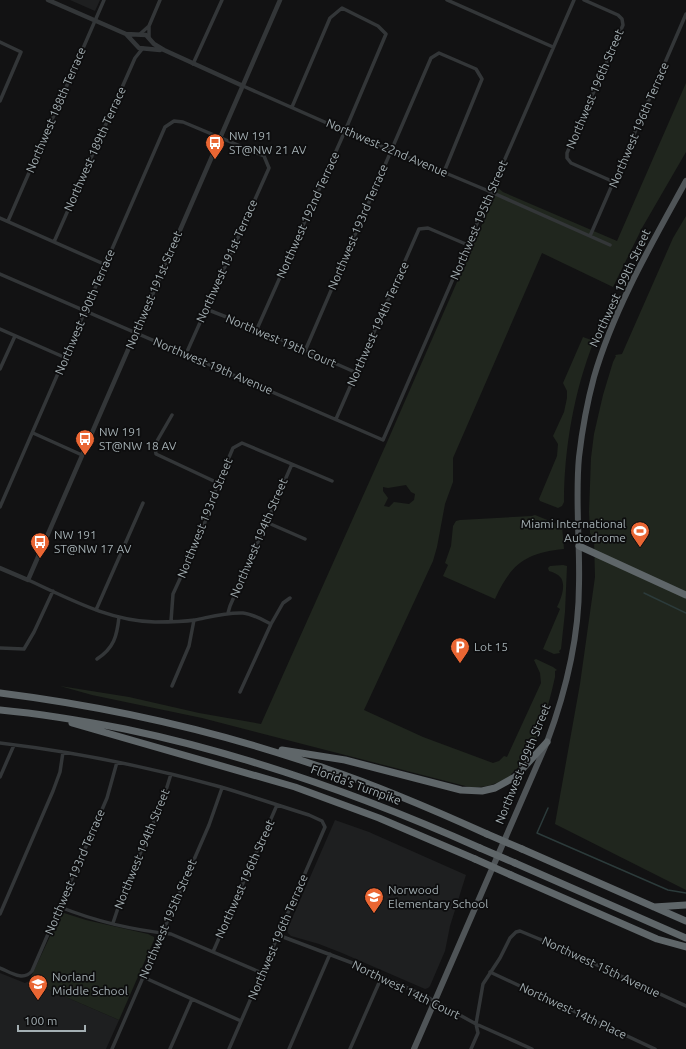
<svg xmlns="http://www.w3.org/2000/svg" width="686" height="1049" font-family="Ubuntu,sans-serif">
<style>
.built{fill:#1e1f20}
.green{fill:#20261e;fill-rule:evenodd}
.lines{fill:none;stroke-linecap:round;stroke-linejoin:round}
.stream{stroke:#2c3b3b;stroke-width:1.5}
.minor{stroke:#333638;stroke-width:3.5}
.tertiary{stroke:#333638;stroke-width:4.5}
.primary{stroke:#4f5457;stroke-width:6}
.motorway{stroke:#5f6669;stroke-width:7}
.motorway-bridge{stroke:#5f6669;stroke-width:7}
.labels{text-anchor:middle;stroke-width:3.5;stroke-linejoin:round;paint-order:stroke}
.street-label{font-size:12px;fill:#a4afb3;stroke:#0d0d0e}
.poi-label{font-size:12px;fill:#a4afb3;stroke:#0d0d0e;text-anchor:start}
</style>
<rect width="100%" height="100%" fill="#121213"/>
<path class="built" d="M 70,0 L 100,0 L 95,11 Z
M 335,820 L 369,832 L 466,875 L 450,926 L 445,951 L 430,986 L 428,988 L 425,989 L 342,953 L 319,944 L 291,936 L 288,933 L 287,930 Z
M 0,973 L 25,983 L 29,981 L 119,1020 L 106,1049 L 0,1049 Z"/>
<path class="green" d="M 686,83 L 686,152 L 642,228 L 613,287 L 542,253 L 453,458 L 453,482 L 445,504 L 437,547 L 433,561 L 364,710 L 423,737 L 493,763 L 499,761 L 504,756 L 507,757 L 541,683 L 540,673 L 534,660 L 536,659 L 553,667 L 557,670 L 555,671 L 555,677 C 548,708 537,753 511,774 L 512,776 C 496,784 487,788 469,787 L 202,718 L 92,695 L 60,686 L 129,697 L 199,713 L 261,724 L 388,440 L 498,188 L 503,192 L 617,241 ZM 406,485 L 411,492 L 415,494 L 414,500 L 409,504 L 394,502 L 389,507 L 384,506 L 388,498 L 383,491 L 383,487 L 388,488 Z
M 686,216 L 686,890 L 555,824 L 580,684 L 595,577 L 594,539 L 590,533 L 589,512 L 591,458 L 594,434 L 603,395 L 613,362 L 616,356 L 615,355 L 622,354 L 673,238 Z
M 583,337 L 594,341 C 574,391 564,449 564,502 L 562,506 L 558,508 L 540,501 L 539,499 L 557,456 L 558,444 L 553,436 L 564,412 L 567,398 L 567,391 L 563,383 Z
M 535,515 L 562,526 L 564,549 C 525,553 511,564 495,599 L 443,576 L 448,565 L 445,563 L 451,546 L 453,526 L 456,521 L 460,520 L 532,516 Z
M 563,565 L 567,566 L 565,612 L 561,649 L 559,651 L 560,653 L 554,654 L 543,649 L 560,609 L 557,607 C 561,599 566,586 561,578 C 558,574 553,572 549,571 L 548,568 L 550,566 Z
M 61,913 L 64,913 L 86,920 L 148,934 L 154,937 L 154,940 L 119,1020 L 29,981 Z"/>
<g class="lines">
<path class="stream" d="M 644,593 L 686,613
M 548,808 L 537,833 L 668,890 L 686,893"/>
<path class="minor" d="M 447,0 L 553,47
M 584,0 L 618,15 L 622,19 L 623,25 L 567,153 L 567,158 L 571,163 L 614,182
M 140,34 L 149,26
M 149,38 L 149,26 L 160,0
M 0,42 L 21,52 L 0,101
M 193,64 L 222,0
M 243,86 L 345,131 L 491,192 L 610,245
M 0,218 L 106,265
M 8,221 L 104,0
M 590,236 L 686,14
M 54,242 L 135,58 L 143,48
M 0,274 L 383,440 L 574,0
M 206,309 L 257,329 L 357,373
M 0,329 L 66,358
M 257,329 L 345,131 L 386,34 L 378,26 L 342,8 L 330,18 L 292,107
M 305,351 L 431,58 L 439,53 L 476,69 L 482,79 L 444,172
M 0,369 L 15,336
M 172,415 L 157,441 L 155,447 L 156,454 L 218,483
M 336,419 L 419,229 L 428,228 L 468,245
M 33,433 L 82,455
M 0,507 L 165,127 L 174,121 L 183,122 L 264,156 L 269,168 L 186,354
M 266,522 L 305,539
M 28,580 C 68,598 109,621 155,622 C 168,622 182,622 195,620 C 210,617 227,612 243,613 C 253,614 263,620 271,624
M 96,610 L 143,503
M 228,613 L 230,606 L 292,464
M 171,621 L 173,594 L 202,531 L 218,483 L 233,448 L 242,443 L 332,481
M 0,648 L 24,649 L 34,632 L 53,591
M 97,659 C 114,648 117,636 119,617
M 172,686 L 189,646 L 194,620
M 240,692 L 271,624 L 283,603 L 290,598
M 0,743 C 75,752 149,767 221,787 C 251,796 280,806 309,815 L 322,821 L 325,827 L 229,1049
M 0,777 L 14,745
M 60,907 C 95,921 133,930 171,934 L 262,973
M 0,914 L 53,791 L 60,772 L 63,752
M 113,923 L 123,893 L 162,803 L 171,774
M 278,935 L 355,964 L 427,997 L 476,1024 L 532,1049
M 213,952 L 277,805
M 0,968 C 10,972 23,982 32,971 L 107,798 L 117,762
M 490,972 L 655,1049
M 143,977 L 241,1021
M 112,1049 L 209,825 L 222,788
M 170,1049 L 192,999
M 289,1049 L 330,954
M 350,1049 L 382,976
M 471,1049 L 478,1033 L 476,1024 L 483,984 L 500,958 L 510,938 L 516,932 L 520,931 L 549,943 L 686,1006"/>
<path class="tertiary" d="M 48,0 L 126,34 L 139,48 L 160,50
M 126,34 L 146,35 L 154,44 L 164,50 L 243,86
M 0,568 L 28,580 L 280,0"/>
<path class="primary" d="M 414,1049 L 547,742 C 566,691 579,639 579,584 C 580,541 575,499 579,457 C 582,431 587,403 594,377 C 614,308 652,243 686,181"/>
<path class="motorway" d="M 579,546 L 686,595
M 0,693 C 111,707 221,732 327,769 C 381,787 434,810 487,834
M 0,710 C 42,714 84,721 125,729 C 249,755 366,797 480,848
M 72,723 L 295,787 L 379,818 L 475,859
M 282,750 L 345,760 L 461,790 L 482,791 L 495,788 L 515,777 L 547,742
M 522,849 L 686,921
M 515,863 L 686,938
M 511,875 L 657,939 L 686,947
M 654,907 L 686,905"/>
<path class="motorway-bridge" d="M 487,834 L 522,849
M 480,848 L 515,863
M 475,859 L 511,875"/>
</g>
<defs>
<g id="bus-pin" transform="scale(1)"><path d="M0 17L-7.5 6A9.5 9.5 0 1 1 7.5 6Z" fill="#ea6633" stroke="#0d0d0e"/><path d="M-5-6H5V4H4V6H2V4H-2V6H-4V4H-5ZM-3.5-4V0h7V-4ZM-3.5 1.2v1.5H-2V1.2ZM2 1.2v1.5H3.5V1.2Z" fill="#fff"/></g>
<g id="stadium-pin" transform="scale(1)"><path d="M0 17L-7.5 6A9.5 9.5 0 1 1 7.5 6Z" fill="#ea6633" stroke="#0d0d0e"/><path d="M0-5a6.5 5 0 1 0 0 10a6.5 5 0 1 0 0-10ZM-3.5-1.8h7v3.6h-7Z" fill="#fff"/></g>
<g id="parking-pin" transform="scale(1)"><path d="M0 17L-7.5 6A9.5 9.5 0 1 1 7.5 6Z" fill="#ea6633" stroke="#0d0d0e"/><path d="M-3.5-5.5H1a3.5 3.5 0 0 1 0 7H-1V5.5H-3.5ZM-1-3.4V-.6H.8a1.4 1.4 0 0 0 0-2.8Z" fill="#fff"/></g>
<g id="school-pin" transform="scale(1)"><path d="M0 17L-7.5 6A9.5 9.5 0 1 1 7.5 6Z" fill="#ea6633" stroke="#0d0d0e"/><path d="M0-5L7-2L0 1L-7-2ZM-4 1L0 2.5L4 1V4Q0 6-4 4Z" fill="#fff"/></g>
</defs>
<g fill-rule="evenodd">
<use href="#bus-pin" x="215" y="143"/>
<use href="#bus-pin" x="85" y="439"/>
<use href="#stadium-pin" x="640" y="531"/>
<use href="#bus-pin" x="40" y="542"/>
<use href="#parking-pin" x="460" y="647"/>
<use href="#school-pin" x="374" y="897"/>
<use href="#school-pin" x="38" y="984"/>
</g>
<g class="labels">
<g class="street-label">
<text transform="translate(595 89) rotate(-67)" y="4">Northwest 196th Street</text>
<text transform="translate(56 110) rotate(-67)" y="4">Northwest 188th Terrace</text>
<text transform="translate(639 125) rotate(-67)" y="4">Northwest 196th Terrace</text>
<text transform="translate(387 148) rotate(23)" y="4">Northwest 22nd Avenue</text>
<text transform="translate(95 149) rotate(-66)" y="4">Northwest 189th Terrace</text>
<text transform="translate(308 215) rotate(-66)" y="4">Northwest 192nd Terrace</text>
<text transform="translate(479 220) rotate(-67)" y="4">Northwest 195th Street</text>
<text transform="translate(358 227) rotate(-67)" y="4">Northwest 193rd Terrace</text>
<text transform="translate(227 261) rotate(-66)" y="4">Northwest 191st Terrace</text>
<text transform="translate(620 288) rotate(-65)" y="4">Northwest 199th Street</text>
<text transform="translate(154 290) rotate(-67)" y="4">Northwest 191st Street</text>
<text transform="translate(85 312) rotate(-67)" y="4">Northwest 190th Terrace</text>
<text transform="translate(378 324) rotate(-66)" y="4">Northwest 194th Terrace</text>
<text transform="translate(281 341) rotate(23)" y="4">Northwest 19th Court</text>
<text transform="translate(213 366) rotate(23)" y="4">Northwest 19th Avenue</text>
<text transform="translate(205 518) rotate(-68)" y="4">Northwest 193rd Street</text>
<text transform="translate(259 538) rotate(-67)" y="4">Northwest 194th Street</text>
<text transform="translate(523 764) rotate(-68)" y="4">Northwest 199th Street</text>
<text transform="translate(356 785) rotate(20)" y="4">Florida's Turnpike</text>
<text transform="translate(142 849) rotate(-68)" y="4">Northwest 194th Street</text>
<text transform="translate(75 872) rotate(-67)" y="4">Northwest 193rd Terrace</text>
<text transform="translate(245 879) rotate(-66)" y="4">Northwest 196th Street</text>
<text transform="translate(168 919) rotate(-67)" y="4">Northwest 195th Street</text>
<text transform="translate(278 937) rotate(-67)" y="4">Northwest 196th Terrace</text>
<text transform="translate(601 967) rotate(25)" y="4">Northwest 15th Avenue</text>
<text transform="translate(406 990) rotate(26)" y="4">Northwest 14th Court</text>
<text transform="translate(573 1011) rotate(25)" y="4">Northwest 14th Place</text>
</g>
<g class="poi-label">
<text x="229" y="140">NW 191<tspan x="229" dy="14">ST@NW 21 AV</tspan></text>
<text x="99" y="436">NW 191<tspan x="99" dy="14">ST@NW 18 AV</tspan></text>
<text x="626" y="528" text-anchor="end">Miami International<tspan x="626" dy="14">Autodrome</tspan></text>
<text x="54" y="539">NW 191<tspan x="54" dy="14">ST@NW 17 AV</tspan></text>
<text x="474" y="651">Lot 15</text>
<text x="388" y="894">Norwood<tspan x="388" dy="14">Elementary School</tspan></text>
<text x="52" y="981">Norland<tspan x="52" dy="14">Middle School</tspan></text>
</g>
</g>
<path d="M18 1025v6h67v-6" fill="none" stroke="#a4afb3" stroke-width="2"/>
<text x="24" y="1025" font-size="12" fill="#a4afb3" stroke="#0d0d0e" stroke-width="3" paint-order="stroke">100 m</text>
</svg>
